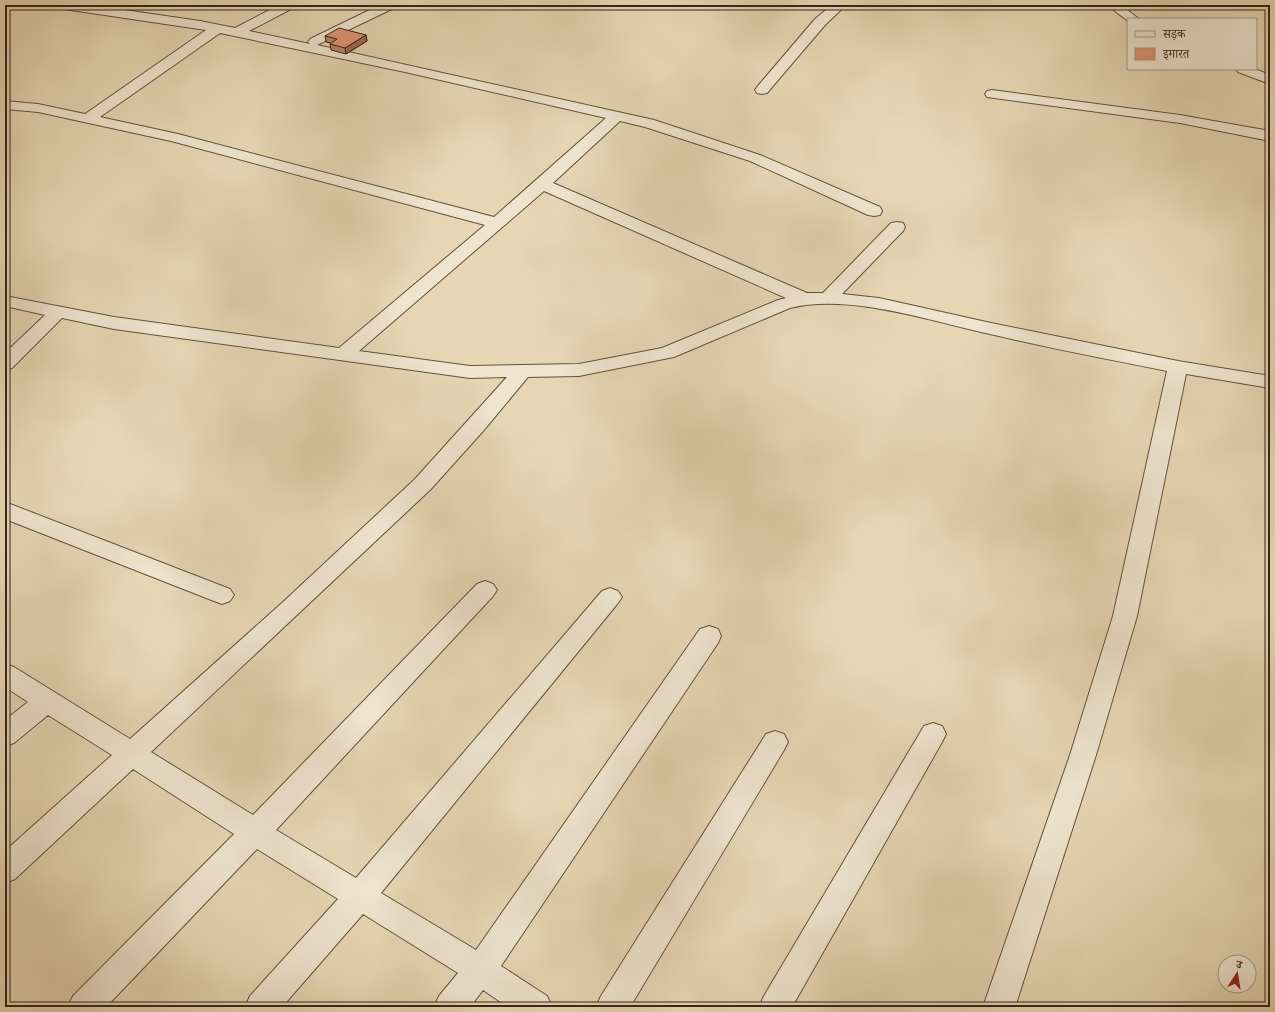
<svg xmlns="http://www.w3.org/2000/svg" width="1275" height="1012" font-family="'Libre Caslon Text','Noto Serif Devanagari',serif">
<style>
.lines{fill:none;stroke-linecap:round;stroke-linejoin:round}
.street-casing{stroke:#62513f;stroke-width:2}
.street{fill:#efe4ce;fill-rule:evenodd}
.wall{fill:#c08063;stroke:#362518}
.shaded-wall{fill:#9c6850;stroke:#362518}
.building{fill:#df9573;stroke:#362518}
</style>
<rect width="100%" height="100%" fill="#e6d6b4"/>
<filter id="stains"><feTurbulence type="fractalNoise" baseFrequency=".005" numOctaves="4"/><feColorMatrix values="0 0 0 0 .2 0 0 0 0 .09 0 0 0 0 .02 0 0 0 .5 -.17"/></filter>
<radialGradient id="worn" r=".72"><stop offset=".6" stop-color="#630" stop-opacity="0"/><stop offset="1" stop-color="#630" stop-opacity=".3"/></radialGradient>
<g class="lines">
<g class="street-casing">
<path id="street" d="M 58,5 L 90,5 L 200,21 L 235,28 L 279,5 L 295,5 L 293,8 L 249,31 L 310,44 L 308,42 L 310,39 L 380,5 L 396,5 L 394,8 L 317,45 L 654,120 L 760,155 L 880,207 L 882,211 L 880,215 L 874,216 L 868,215 L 750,161 L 645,127 L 620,121 L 553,183 L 807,293 L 823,293 L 891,223 L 897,222 L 903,223 L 905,227 L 903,231 L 842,294 L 879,298 L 991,323 L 1178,361 L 1270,376 L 1270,388 L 1186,374 L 1137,616 L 1096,755 L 1015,1007 L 983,1007 L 1070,755 L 1113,616 L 1167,371 C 1108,359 1049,348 990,334 C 931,321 849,293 790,308 L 674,357 L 579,376 L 528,377 L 484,430 L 431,489 L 151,752 L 253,815 L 477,584 L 485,581 L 493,584 L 497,590 L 493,596 L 276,830 L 356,878 L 602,591 L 610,588 L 618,591 L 622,597 L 618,603 L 381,893 L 476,950 L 700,629 L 709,626 L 718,629 L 721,636 L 718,643 L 501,966 L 547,996 L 552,1007 L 508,1007 L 483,990 L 470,1007 L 434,1007 L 439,996 L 458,973 L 363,914 L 282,1007 L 245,1007 L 250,996 L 338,899 L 257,849 L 106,1007 L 68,1007 L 73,996 L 234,834 L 133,769 L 15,879 L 5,883 L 5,851 L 112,755 L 48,715 L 14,743 L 5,746 L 5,720 L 28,702 L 5,687 L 5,664 L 14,667 L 130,739 L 283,602 L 415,479 L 507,377 L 470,378 L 114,329 L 62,318 L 12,368 L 5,370 L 5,353 L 45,315 L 5,306 L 5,296 L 114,317 L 339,348 L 485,225 L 171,141 L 38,112 L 5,109 L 5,101 L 38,104 L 85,114 L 206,30 L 64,9 L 60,8 ZM 220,33 L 405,72 L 606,118 L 494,217 L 178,134 L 100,117 ZM 544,191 L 786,298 L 778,300 L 662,348 L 579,364 L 470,366 L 359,351 Z
M 832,5 L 846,5 L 825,25 L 767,93 L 762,94 L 757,93 L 755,90 L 757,87 L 815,19 Z
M 1107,5 L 1121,5 L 1139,19 L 1128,19 L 1128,21 Z
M 1236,69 L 1255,69 L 1270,75 L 1270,84 L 1238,72 Z
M 992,90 L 1180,115 L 1270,131 L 1270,141 L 1180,123 L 987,97 L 985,94 L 987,91 Z
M 5,502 L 230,589 L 234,595 L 230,601 L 222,604 L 214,601 L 5,519 Z
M 933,723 L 942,726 L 946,734 L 942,742 L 792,1007 L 759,1007 L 764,996 L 924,726 Z
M 775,731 L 784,734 L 788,742 L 784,750 L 630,1007 L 596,1007 L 601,996 L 766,734 Z"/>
</g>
<use href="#street" class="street"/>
</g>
<path class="wall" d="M 366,35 L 367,41 L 346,54 L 331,50 L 330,44 L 331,43 L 326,42 L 325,36 Z"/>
<path class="shaded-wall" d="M 366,35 L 367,41 L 346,54 L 345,48 Z"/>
<path class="building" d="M 339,28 L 366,35 L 345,48 L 330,44 L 337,39 L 325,36 Z"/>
<rect width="1275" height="1012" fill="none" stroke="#e6d6b4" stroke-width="20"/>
<rect x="6" y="6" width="1263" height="1000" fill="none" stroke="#362518" stroke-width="2"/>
<rect x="10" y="10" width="1255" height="992" fill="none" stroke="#362518"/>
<rect x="1127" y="18" width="130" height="52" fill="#efe4ce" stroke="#a59885"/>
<rect x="1135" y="31" width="20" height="6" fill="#efe4ce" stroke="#a59885"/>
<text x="1163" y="38" font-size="12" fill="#362518">सड़क</text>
<rect x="1135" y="48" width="20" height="12" fill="#df9573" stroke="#a59885"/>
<text x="1163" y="58" font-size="12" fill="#362518">इमारत</text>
<g transform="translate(1237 974) rotate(12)"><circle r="19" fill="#efe4ce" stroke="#a59885"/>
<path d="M0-3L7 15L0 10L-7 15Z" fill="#8f2418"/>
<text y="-6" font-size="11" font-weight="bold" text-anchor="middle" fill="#362518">उ</text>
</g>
<rect width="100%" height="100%" filter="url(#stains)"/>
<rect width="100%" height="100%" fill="url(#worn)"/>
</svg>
